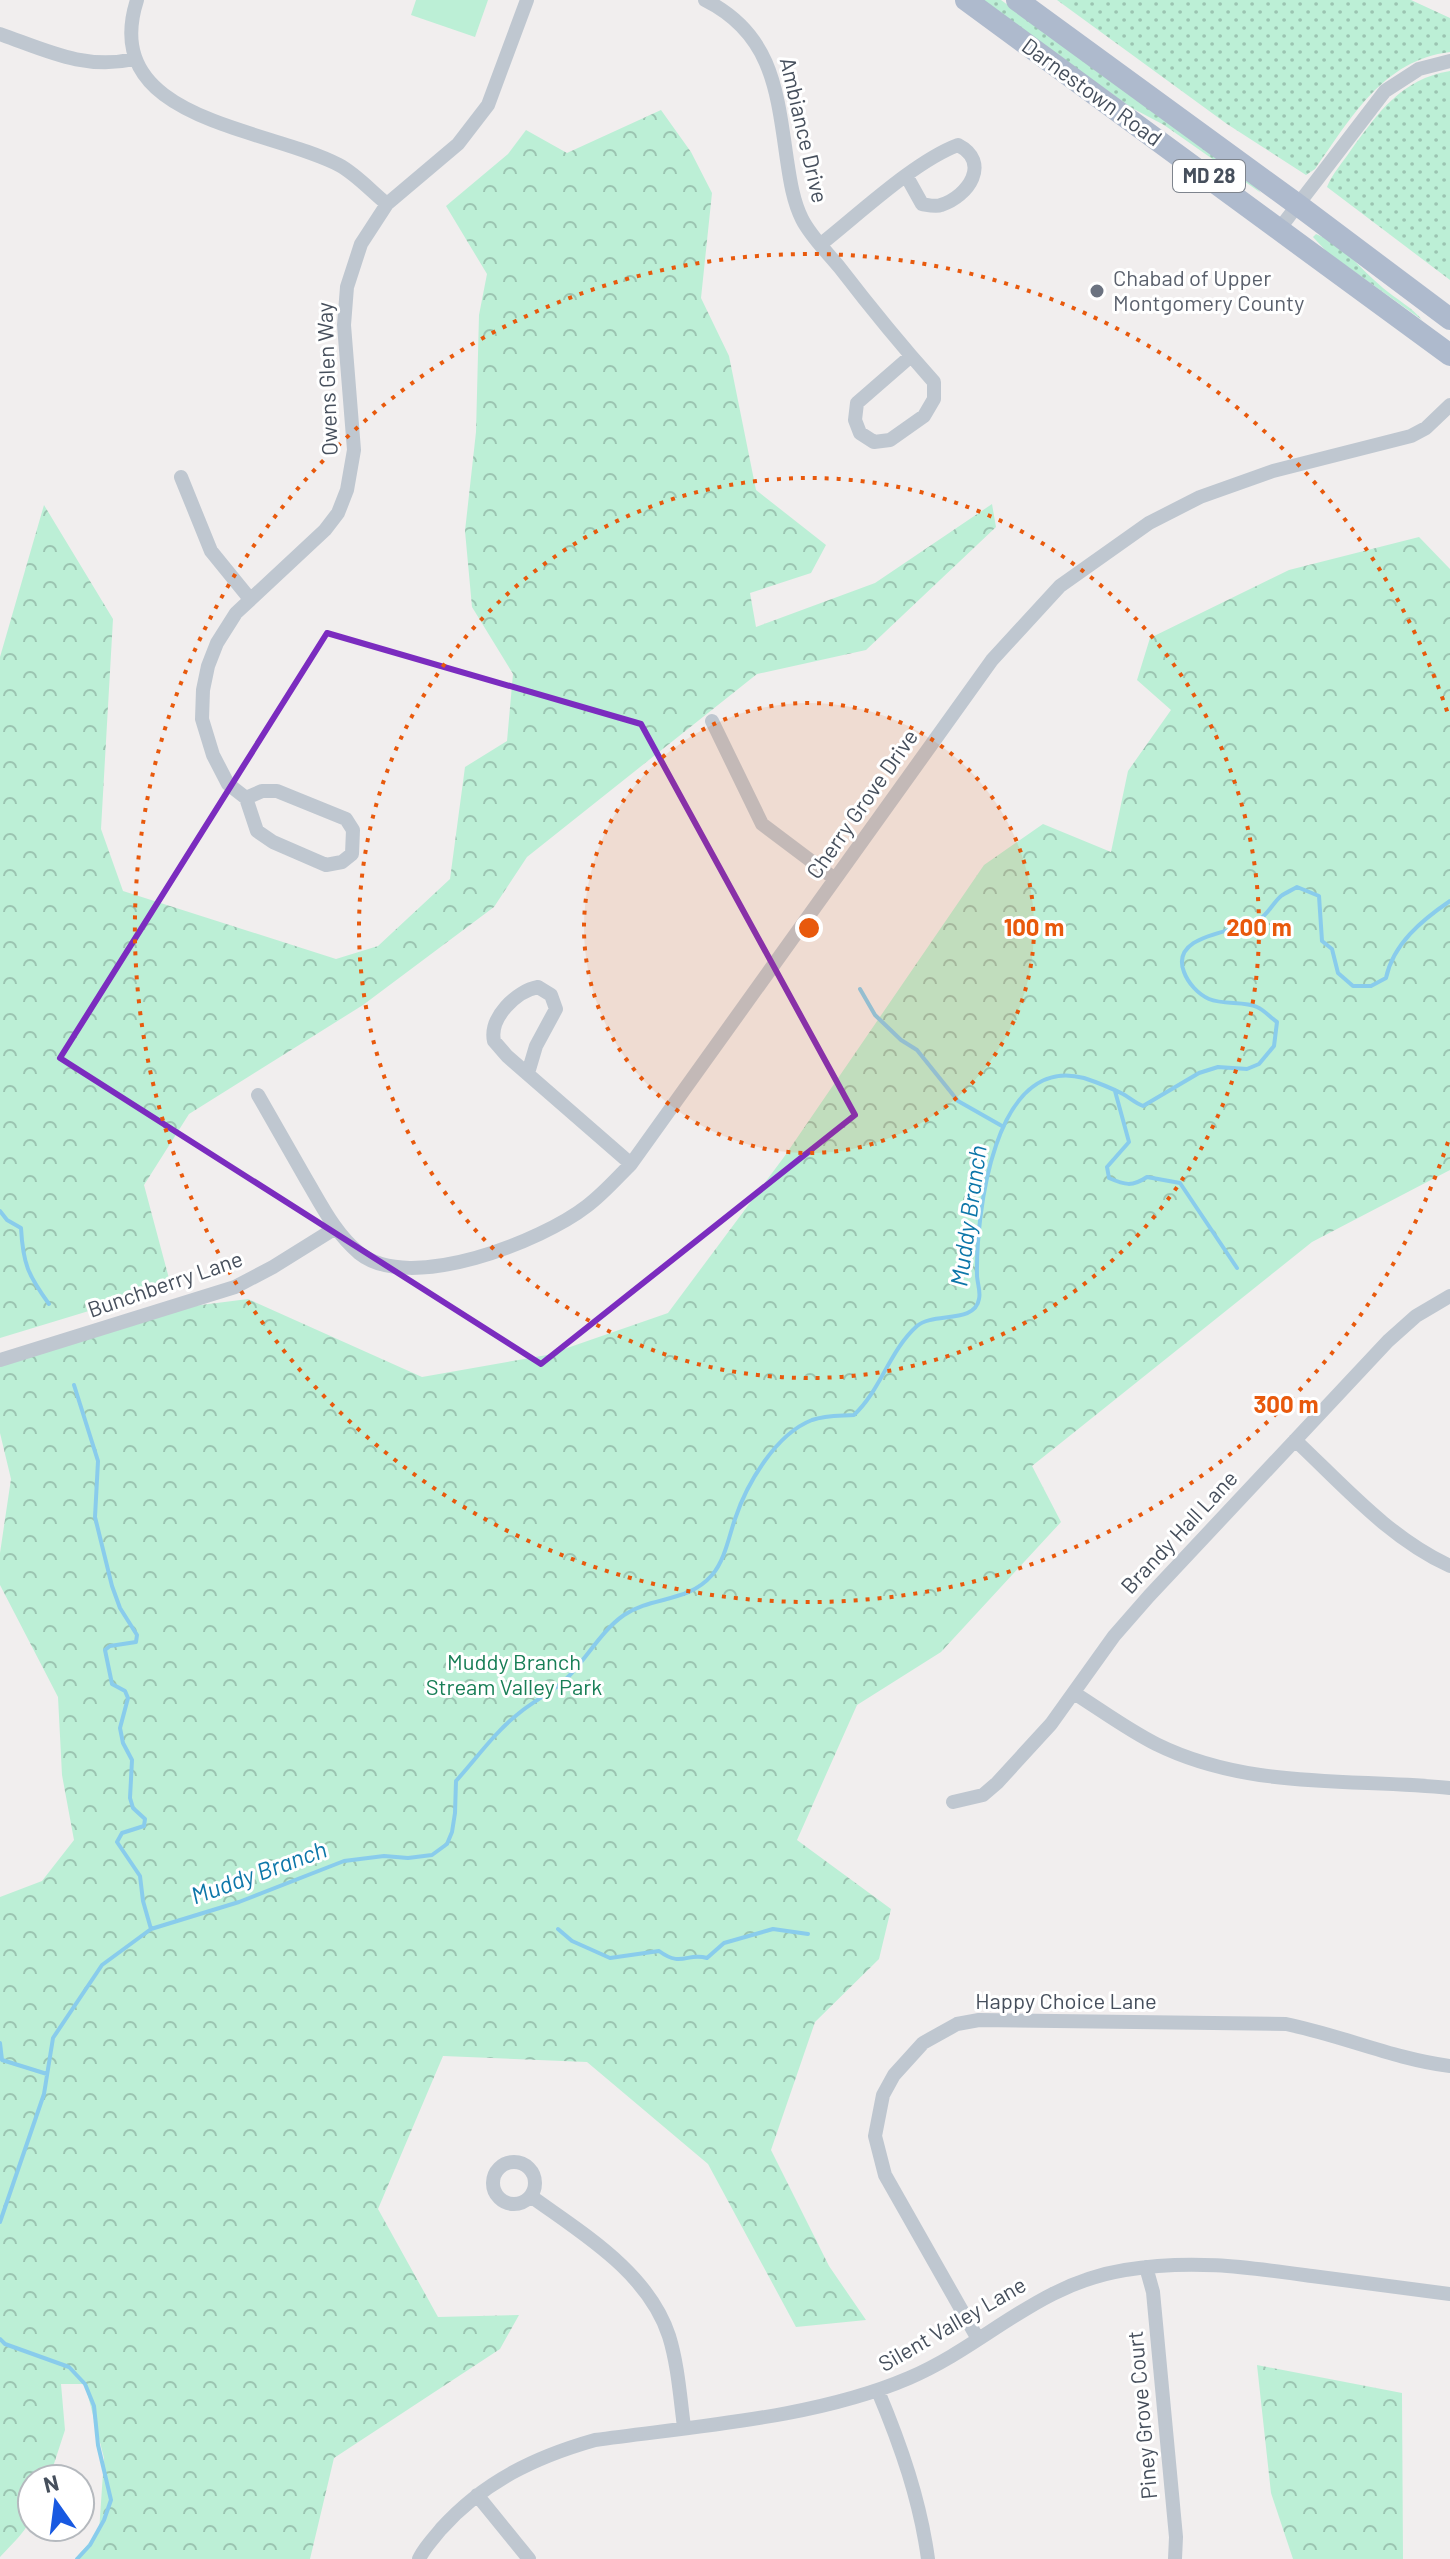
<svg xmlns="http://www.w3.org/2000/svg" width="1450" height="2559" font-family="Barlow,sans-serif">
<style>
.green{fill:url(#green-dots)}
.forest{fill:url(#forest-crowns)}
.pitch{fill:#bcefd6}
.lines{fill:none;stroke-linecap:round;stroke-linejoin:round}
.stream{stroke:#89ccec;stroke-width:4}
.street{stroke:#bfc7d0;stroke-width:14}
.primary{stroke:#aebacd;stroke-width:22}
.marked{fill:none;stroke:#7b2cbf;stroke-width:6;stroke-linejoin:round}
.ring{fill:none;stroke:#e8590c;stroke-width:4;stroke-dasharray:4 8}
.worship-dot{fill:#6b7280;stroke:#fff;stroke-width:3}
.labels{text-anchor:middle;stroke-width:6;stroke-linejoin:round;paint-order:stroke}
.shield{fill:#fff;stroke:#7e848d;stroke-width:2}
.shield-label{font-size:20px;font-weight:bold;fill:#464f5c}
.street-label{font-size:22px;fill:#464f5c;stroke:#fff}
.worship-label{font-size:22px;fill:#5b616d;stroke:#fff;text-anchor:start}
.park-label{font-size:22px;fill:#177e56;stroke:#fff}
.water-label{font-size:24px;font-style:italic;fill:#0c76a9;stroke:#fff}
.centre{fill:#e8590c;stroke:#fff;stroke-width:4}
.ring-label{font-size:24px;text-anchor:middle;font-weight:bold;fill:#e8590c;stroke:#fff;stroke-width:6;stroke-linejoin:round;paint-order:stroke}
</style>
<defs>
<pattern id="green-dots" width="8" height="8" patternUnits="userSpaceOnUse" patternTransform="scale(2)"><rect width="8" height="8" fill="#bcefd6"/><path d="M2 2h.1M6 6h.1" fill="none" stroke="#9bc4b1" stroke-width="1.8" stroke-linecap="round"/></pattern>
<pattern id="forest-crowns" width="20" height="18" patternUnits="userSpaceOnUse" patternTransform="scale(2)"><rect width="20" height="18" fill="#bcefd6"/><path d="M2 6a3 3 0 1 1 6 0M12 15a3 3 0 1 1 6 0" fill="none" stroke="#9bc4b1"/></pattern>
</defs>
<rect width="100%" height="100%" fill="#f1eeee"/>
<path class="green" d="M 979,0 L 1001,0 L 1252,183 L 1261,193 L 1164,125 L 1132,108 Z
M 1057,0 L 1411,0 L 1450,18 L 1450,52 C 1383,60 1351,118 1315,169 L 1306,175 L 1227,124 Z
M 1450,71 L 1450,280 L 1327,187 C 1332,174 1343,162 1351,150 C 1378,113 1401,79 1450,71 Z
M 1316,234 C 1345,246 1360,269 1383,288 C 1396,299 1413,308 1422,320 L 1327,252 L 1313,237 Z"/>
<path class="forest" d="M 661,110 L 691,152 L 712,193 L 701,298 L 729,356 L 756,490 L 826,545 L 811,573 L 750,593 L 756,627 L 875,583 L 992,504 L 996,527 L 866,650 L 757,674 L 527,857 L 494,907 L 363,1005 L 189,1114 L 144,1185 L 171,1286 L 0,1338 L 0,657 L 44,505 L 113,619 L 101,829 L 123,891 L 336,959 L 378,946 L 450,879 L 465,767 L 507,741 L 513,674 L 472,607 L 465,531 L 476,432 L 479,315 L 487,274 L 446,206 L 508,154 L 526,130 L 567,153 Z
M 1419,537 L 1450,569 L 1450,1170 L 1312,1242 L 1032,1466 L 1061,1522 L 941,1652 L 857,1705 L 797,1840 L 891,1909 L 879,1959 L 815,2022 L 771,2150 L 829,2266 L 866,2320 L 796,2327 L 708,2164 L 587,2062 L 443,2056 L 378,2209 L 438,2317 L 519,2315 L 500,2349 L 334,2458 L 310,2559 L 75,2559 L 99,2532 L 104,2458 L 85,2384 L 61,2384 L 65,2430 L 49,2479 L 32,2479 C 32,2527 33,2522 0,2557 L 0,1897 L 42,1881 L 74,1840 L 62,1775 L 58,1697 L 0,1585 L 0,1553 L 11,1479 L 0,1433 L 0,1360 L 162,1310 L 248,1299 L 422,1377 L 547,1355 L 668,1313 L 784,1157 L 984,865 L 1043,824 L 1111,852 L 1128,771 L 1171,710 L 1137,680 L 1150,638 L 1289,570 Z
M 1257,2365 L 1402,2393 L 1403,2559 L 1293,2559 L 1271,2493 Z"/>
<path class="pitch" d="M 416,0 L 488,0 L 475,37 L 411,15 Z"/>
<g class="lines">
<path class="stream" d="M 860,989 L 875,1015 L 901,1040 L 917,1050 L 958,1101 L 1002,1126
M 1115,1091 L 1129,1142 L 1107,1167 L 1109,1178 C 1125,1185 1132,1187 1147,1177 L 1180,1183 L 1237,1268
M 0,1211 L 7,1220 L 21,1228 C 23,1264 28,1275 49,1304
M 74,1385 L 98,1461 L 95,1517 L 112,1586 L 120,1608 L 137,1635 L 136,1642 L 110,1646 L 105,1650 L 112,1684 L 125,1691 L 128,1698 L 120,1728 L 123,1743 L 132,1760 L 130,1798 L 133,1808 L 145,1819 L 144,1826 L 122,1833 L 117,1842 L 140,1876 L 143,1901 L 151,1929
M 558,1929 L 572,1941 L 610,1958 L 659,1951 C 682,1968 687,1952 707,1958 L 724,1943 L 773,1929 L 808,1934
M 0,2043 L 2,2060 L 47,2074
M 0,2222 L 44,2094 L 53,2038 L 102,1965 L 151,1929 L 239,1902 L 344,1861 L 384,1856 L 408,1858 L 432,1855 L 447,1844 L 452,1832 L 455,1813 L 456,1781 C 476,1759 495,1732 518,1714 C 533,1701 553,1692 567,1678 C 587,1658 601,1631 624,1615 C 652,1596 688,1603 712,1575 C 725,1560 729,1536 735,1519 C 747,1483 776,1434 812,1420 C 826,1415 840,1416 854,1415 C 881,1390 889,1351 917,1326 C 933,1312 975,1324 979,1299 C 981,1292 977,1282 977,1275 C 976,1217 993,1053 1084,1078 C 1096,1082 1111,1088 1123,1094 C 1130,1098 1135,1103 1143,1106 L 1199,1073 L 1218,1067 L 1247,1069 L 1259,1064 L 1274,1046 L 1277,1022 C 1270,1017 1264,1010 1257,1007 C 1245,1001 1223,1005 1209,999 C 1198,994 1188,983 1184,972 C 1169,933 1238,933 1260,919 C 1268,914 1273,903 1281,896 C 1285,893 1292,890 1297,887 L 1319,896 L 1322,941 L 1332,949 L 1338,973 L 1353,986 L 1371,986 L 1386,978 C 1393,944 1422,920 1450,901
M 0,2339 L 5,2344 L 69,2367 L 85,2384 L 94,2406 L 98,2445 L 111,2500 L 104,2520 L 90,2545 L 77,2559"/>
<path class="street" d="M 137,0 C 98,121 267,127 339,165 C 356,174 372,192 387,204
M 705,0 C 773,34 777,92 787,160 C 790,180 793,201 802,219 C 811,237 828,253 840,268 C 870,307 901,345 934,382 L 934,399 L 924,416 L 890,440 L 874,442 L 860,433 L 855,420 L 857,403 L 911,356
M 0,34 C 48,51 84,70 135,59
M 1280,228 L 1385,91 L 1419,69 L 1450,61
M 821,244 C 859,214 915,161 958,145 C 991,162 969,196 941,205 C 936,207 928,205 922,204 L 907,177
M 181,477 L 211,551 L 250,599
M 712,721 L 762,824 L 835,879
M 246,798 L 262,791 L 277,791 L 346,819 L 353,830 L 352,854 L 342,862 L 326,865 L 273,842 L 257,831 L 246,798 L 228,784 L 213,755 L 202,719 L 203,690 L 208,666 L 217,643 L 236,613 L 325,530 L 338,513 L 347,490 L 354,450 L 344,325 L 347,287 L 361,244 L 387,204 L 458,144 L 488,105 L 527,0
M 528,1073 L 536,1046 L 556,1009 L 551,995 L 538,987 C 516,991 489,1018 494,1041 L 507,1056 L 631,1164
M 258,1095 C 274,1123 290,1151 306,1179 C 322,1206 335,1233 359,1253 C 410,1294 542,1241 587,1206 C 603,1194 617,1178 631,1164 L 992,660 L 1060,586 L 1149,523 L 1200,497 L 1273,471 L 1411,436 L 1426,428 L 1450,405
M 0,1360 L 235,1287 L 273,1267 L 334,1229
M 1295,1440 C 1344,1486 1389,1538 1450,1566
M 1074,1693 C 1101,1710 1128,1730 1156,1744 C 1249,1790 1350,1778 1450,1788
M 953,1802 L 983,1795 L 997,1783 L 1051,1724 L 1114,1636 L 1149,1596 L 1388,1341 L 1416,1316 L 1450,1296
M493 2183a21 21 0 1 1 42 0a21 21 0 1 1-42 0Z
M 532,2197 C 583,2234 648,2272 669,2336 C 678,2365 680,2397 684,2427
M 1146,2267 L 1153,2292 L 1176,2537 L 1175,2559
M 978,2339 L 885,2175 L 875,2136 L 883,2095 L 894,2075 L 923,2043 L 957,2024 L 979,2020 L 1286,2024 C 1341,2035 1394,2059 1450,2066
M 878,2391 C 901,2446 920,2500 928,2559
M 477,2495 L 529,2559
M 419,2559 C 424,2548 433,2539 441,2529 C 483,2482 535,2457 595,2440 C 696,2426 816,2418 909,2378 C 986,2345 1037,2284 1125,2270 C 1192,2259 1246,2267 1312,2276 C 1358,2282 1404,2288 1450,2294"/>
<path class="primary" d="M 966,0 L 1450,355
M 1017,0 L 1298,205 L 1450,319"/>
</g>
<path class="marked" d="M 327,633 L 641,724 L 855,1115 L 541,1364 L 60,1058 Z"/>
<circle cx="809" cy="928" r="225" fill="#e8590c" fill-opacity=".12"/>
<g class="ring">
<circle cx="809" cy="928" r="225"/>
<circle cx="809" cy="928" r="450"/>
<path d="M1448 1142A674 674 0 1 1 1448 714"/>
</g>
<circle class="worship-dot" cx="1097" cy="291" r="8"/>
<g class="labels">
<rect class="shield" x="1173" y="160" width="72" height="32" rx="6"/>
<g class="shield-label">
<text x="1209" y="183">MD 28</text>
</g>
<g class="street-label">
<text transform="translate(1092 92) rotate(36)" y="8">Darnestown Road</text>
<text transform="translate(804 130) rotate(77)" y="8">Ambiance Drive</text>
<text transform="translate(327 379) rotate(-92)" y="8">Owens Glen Way</text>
<text transform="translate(862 804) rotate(-55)" y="8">Cherry Grove Drive</text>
<text transform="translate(165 1284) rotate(-19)" y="8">Bunchberry Lane</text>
<text transform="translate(1179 1532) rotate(-47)" y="8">Brandy Hall Lane</text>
<text x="1066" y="2009">Happy Choice Lane</text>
<text transform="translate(952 2324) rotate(-30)" y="8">Silent Valley Lane</text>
<text transform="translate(1142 2415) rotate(-95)" y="8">Piney Grove Court</text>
</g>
<g class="worship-label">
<text x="1113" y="286">Chabad of Upper<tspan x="1113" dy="25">Montgomery County</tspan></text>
</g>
<g class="park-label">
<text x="514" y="1670">Muddy Branch<tspan x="514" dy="25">Stream Valley Park</tspan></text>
</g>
<g class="water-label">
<text transform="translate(969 1216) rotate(-82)" y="8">Muddy Branch</text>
<text transform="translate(259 1873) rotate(-20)" y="8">Muddy Branch</text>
</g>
</g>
<circle cx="809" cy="928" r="12" class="centre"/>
<g class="ring-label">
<text x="1034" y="936">100 m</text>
<text x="1259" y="936">200 m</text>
<text x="1286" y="1413">300 m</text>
</g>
<g transform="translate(56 2503) rotate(346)"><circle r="38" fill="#ffffff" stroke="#b5b9be" stroke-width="2"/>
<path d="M0-6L14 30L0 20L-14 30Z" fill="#1859e1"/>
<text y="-12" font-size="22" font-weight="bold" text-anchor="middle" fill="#464f5c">N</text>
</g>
</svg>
